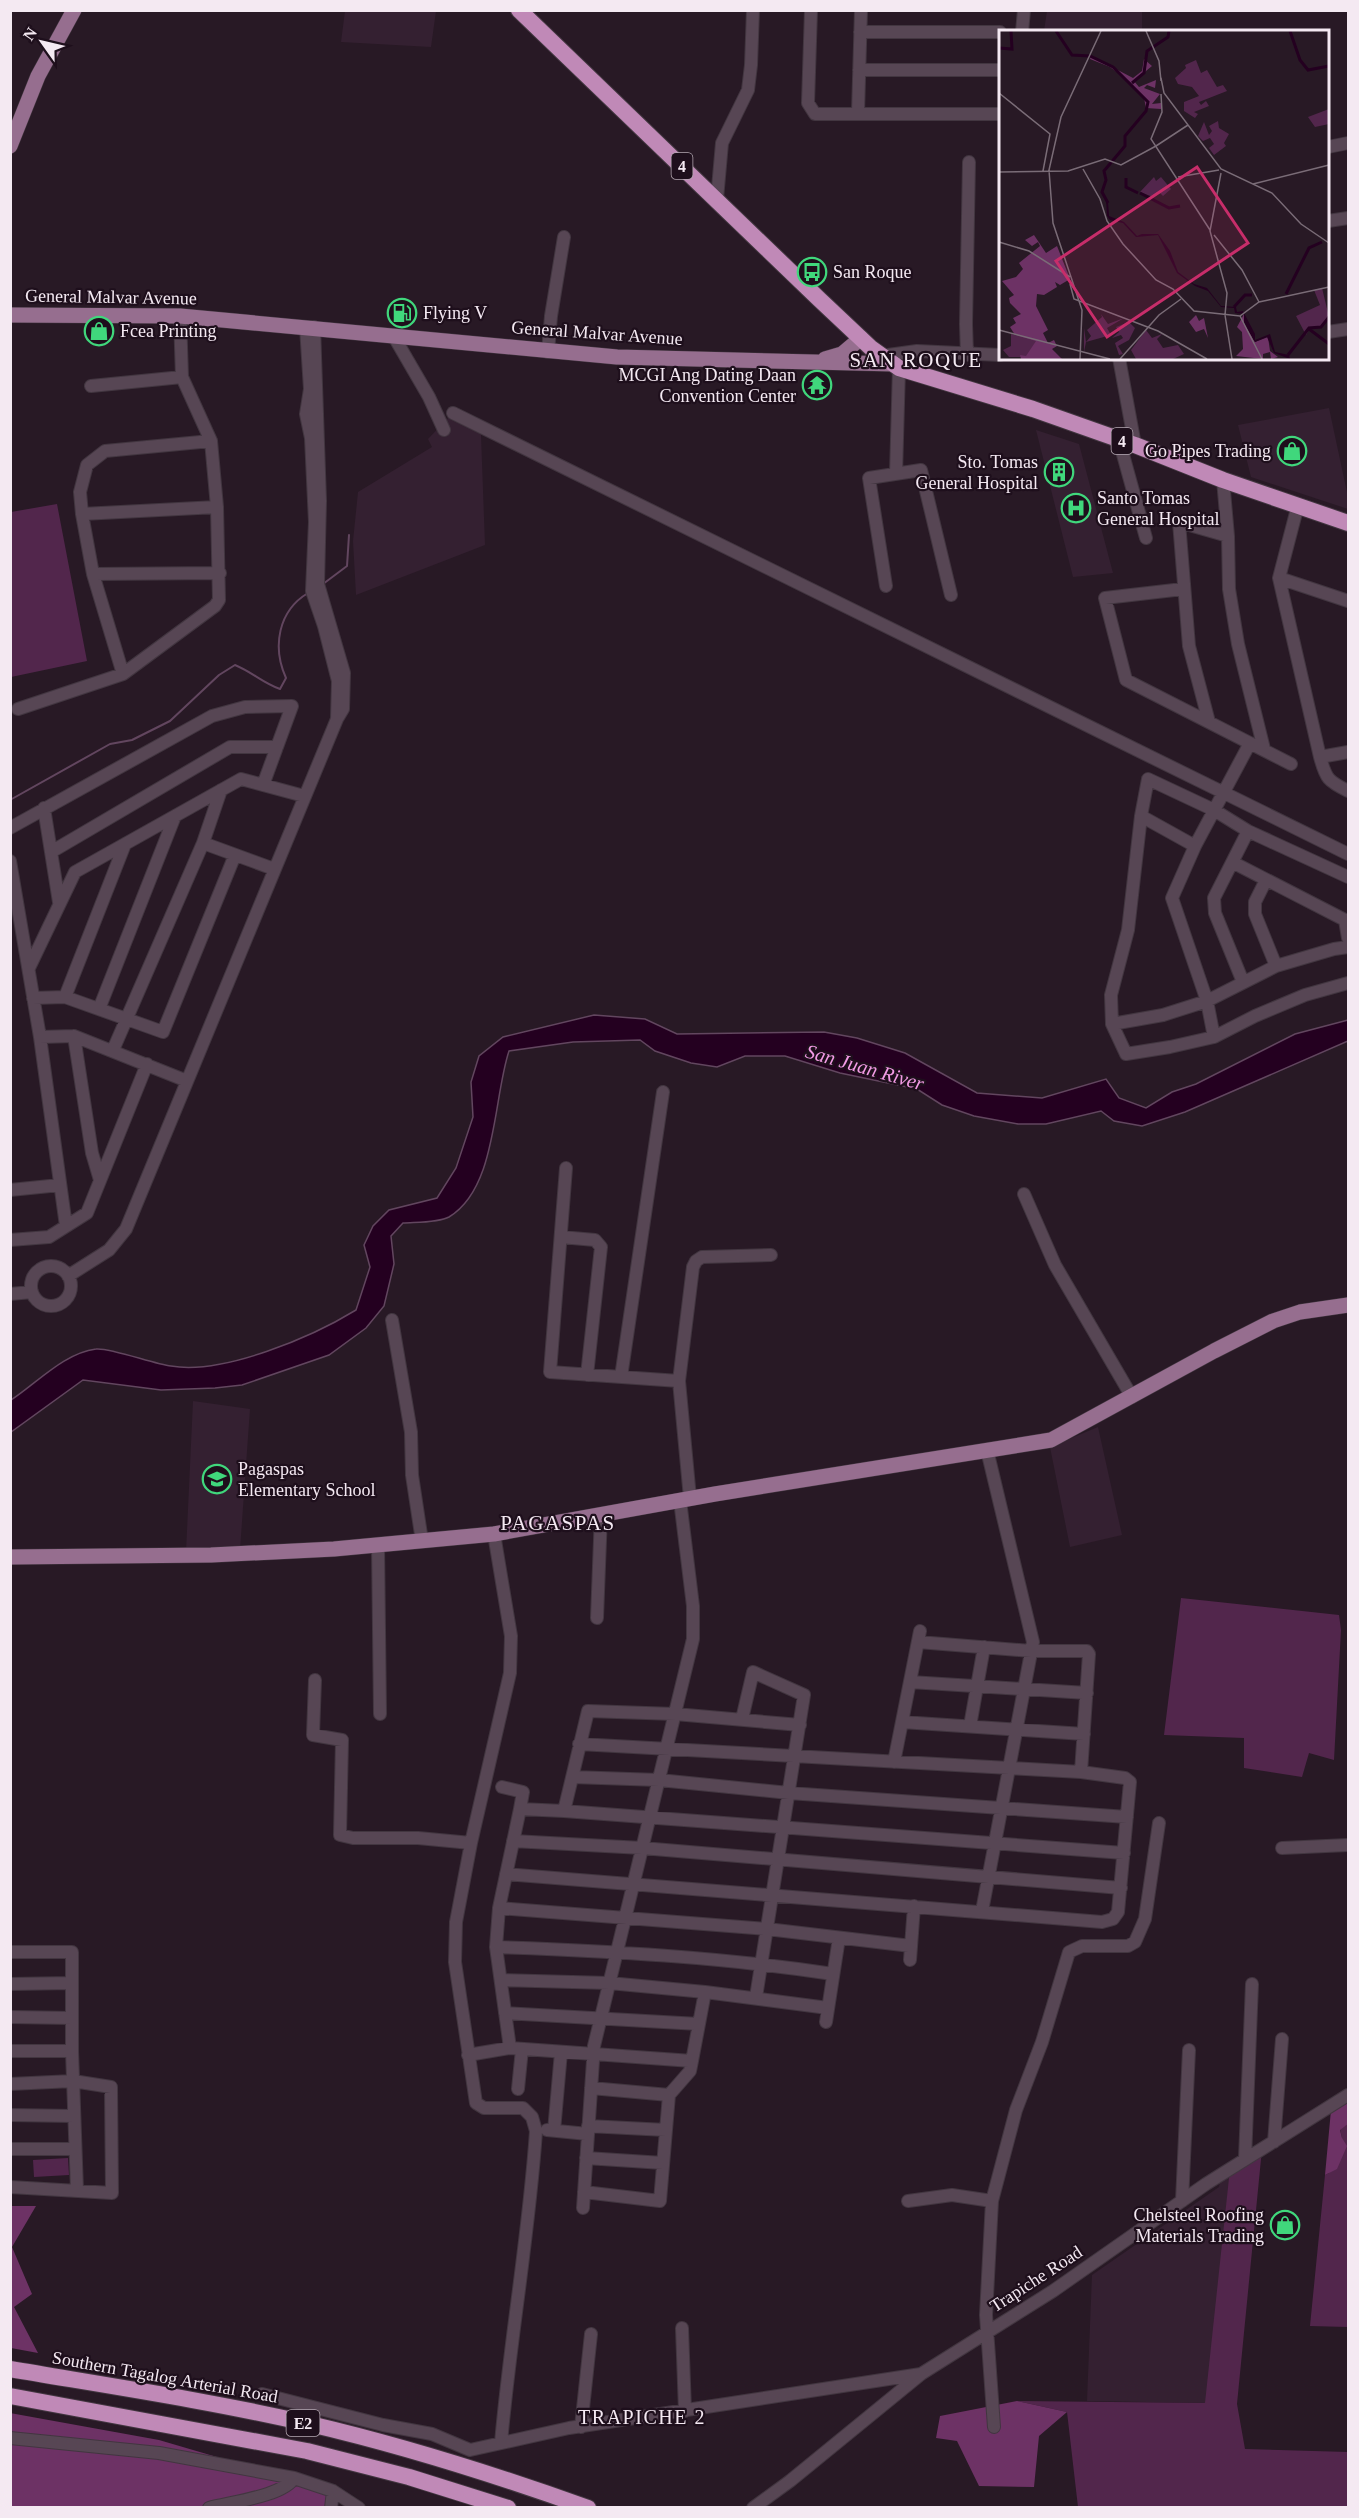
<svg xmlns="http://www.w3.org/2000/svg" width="1359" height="2518" font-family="Georgia,serif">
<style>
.built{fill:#342031}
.green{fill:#52264c}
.forest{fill:#6d3265}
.water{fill:#240020;stroke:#62465f;stroke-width:1.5}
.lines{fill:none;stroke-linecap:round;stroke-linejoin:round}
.stream{stroke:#62465f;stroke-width:2}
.minor-casing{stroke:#423640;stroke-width:14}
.major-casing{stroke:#423640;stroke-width:16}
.highway-casing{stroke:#423640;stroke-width:18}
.minor{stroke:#574654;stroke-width:12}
.major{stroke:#966e8f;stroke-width:15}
.highway{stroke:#c089b7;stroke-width:16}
.labels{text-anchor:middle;stroke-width:4.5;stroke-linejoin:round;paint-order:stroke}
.shield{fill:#1e0f1c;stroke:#b4a8b2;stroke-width:1.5}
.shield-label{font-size:16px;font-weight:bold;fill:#f4e9f2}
.poi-label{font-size:18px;fill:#f4e9f2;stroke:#1e0f1c;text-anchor:start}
.street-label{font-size:18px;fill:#f4e9f2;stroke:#1e0f1c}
.water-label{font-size:20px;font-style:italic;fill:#f29be5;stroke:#1e0f1c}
.neighbourhood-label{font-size:20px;letter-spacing:1.5px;fill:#f4e9f2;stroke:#1e0f1c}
.quarter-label{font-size:21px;letter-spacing:1.5px;fill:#f4e9f2;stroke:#1e0f1c}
.inset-river{fill:none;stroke:#240020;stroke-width:3}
.inset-road{fill:none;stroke:#7a6c77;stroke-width:1.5}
.view{fill:#c72d6a;fill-opacity:0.15;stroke:#c72d6a;stroke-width:3}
.inset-edge{fill:none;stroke:#f4e9f2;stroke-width:3}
</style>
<rect width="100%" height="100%" fill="#281925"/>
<path class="built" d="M 345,11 L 436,11 L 431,47 L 341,42 Z
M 1047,11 L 1142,11 L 1142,31 L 1044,31 Z
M 1329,408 L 1348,497 L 1348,509 L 1251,477 L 1238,425 Z
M 451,415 L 477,428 L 481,435 L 485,545 L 356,595 L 353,541 L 358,492 L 432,447 L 428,439 Z
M 1036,430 L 1079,444 L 1113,573 L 1073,577 Z
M 193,1401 L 250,1409 L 240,1550 L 186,1552 Z
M 1098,1427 L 1122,1535 L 1070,1547 L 1050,1447 Z
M 1230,2176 L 1206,2403 L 1087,2401 L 1092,2275 L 1219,2187 L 1220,2180 Z"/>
<path class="green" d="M 57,504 L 87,661 L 11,677 L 11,512 Z
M 1181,1598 L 1339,1615 L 1341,1630 L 1334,1760 L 1309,1753 L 1302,1777 L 1244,1768 L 1244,1738 L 1164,1735 Z
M 1348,2124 L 1348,2327 L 1310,2326 L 1325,2175 L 1329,2173 L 1342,2138 L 1340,2129 Z
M 1262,2149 L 1237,2404 L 1245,2449 L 1348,2452 L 1348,2507 L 1078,2507 L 1067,2412 L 1017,2401 L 1205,2403 L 1229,2178 L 1233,2167 Z
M 68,2158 L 69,2175 L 34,2177 L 33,2160 Z"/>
<path class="forest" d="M 1348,2099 L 1348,2124 L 1340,2130 L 1342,2138 L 1347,2146 L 1337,2169 L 1325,2175 L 1331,2110 Z
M 10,2206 L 36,2206 L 12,2247 L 32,2294 L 14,2307 L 38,2353 L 11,2348 Z
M 1017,2401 L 1067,2412 L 1039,2436 L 1034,2487 L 979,2486 L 957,2441 L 936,2438 L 940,2416 Z
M 10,2413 L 159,2440 L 333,2491 L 332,2507 L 11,2507 Z"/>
<path class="water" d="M 594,1015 L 645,1019 L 677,1034 L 824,1032 L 857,1038 L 905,1053 L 977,1093 L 1042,1098 L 1106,1079 L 1119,1098 L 1146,1108 L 1172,1092 L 1196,1084 L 1295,1034 L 1348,1020 L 1348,1041 L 1185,1112 L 1142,1126 L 1114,1121 L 1101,1111 L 1046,1124 L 1018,1124 L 974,1116 L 942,1105 L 917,1089 L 840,1073 L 785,1056 L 745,1056 L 717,1067 L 691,1063 L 655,1051 L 640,1040 L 573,1042 L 509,1051 C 493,1099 497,1188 449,1217 C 438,1223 416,1222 403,1223 L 391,1236 L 394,1264 L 384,1306 L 366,1328 L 329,1355 L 242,1385 L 215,1388 L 161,1390 L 83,1380 L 11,1432 L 11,1400 C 37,1383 64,1353 96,1349 C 109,1347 154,1364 171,1366 C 223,1375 312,1337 356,1310 L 370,1267 L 364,1245 L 373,1226 L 389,1210 L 437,1198 L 456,1168 L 473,1117 L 471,1082 L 479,1056 L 503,1037 Z"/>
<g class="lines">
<path class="stream" d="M 323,584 L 347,566 L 349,535
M 10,800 L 110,744 L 132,740 L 170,721 L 219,675 L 235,665 C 252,672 263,683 280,689 L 286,678 C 272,647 278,611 308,593"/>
<g class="minor-casing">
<path id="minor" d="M 811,10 L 808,103 L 815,114 L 1000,114
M 860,32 L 1000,32
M 1022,32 L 1024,10
M 859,70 L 1000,70
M 858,113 L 861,10
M 1328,147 L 1348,143
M 717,199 L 722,143 L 748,90 L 751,65 L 753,10
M 1328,221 L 1348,218
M 306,327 L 310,389 L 306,414 L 311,438 L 315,522 L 312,591 L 324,626 L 338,681 L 337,719 L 343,709 L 344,673 L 318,584 L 320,501 L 314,327
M 1328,332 L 1348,329
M 393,335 L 429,397 L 444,430
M 548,352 L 551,316 L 564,237
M 967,355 L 966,324 L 969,162
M 881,356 L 917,351 L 1000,355
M 1119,358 L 1135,445
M 91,386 L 182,377
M 453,413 L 1348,854
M 1119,440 L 1146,538
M 896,474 L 899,368
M 1223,480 L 1228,536 L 1229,589 L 1238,644 L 1264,749
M 1298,505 L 1279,578 L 1320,757 L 1348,752
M 82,514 L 217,507
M 93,574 L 220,573
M 1279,578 L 1348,601
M 886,586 L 869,478 L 921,470 L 951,595
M 1183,589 L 1105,598 L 1126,680 L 1291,764
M 123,674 L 93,574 L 82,514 L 80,492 L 87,465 L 105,451 L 211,441
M 18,709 L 123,674 L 215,606 L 219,600 L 217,507 L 211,441 L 182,377 L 180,316
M 1209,722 L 1189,646 L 1179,522 L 1228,536
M 1320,757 C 1326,779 1328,781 1348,791
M 44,808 L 59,902
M 1141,816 L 1195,846
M 10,828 L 212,716 L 245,707 L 292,706 L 263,785
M 203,843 L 221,790
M 51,852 L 230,747 L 277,747
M 10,861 L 40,1037 L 66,1226
M 1234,863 L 1345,920 L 1348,920
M 1348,877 L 1248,831 L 1214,810 L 1148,779 L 1141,816 L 1128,930 L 1111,995 L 1112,1024 L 1126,1054 L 1170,1047 L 1214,1037 L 1255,1016 L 1305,995 L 1348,983
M 1266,880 L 1255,902 L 1255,914 L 1276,966
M 1345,920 L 1348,938
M 29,968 L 75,872 L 241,779 L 304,796
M 1243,982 L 1215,913 L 1214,898 L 1248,831
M 65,997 L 125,844
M 33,998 L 65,997 L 163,1032 L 235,855
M 99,1009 L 175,816
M 1112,1024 L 1163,1015 L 1207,1001 L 1276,966 L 1334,949 L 1348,947
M 74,1036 L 92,1153 L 100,1180
M 40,1037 L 74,1036 L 187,1081
M 1214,1037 L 1207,1001 L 1172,898 L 1195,846 L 1250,743
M 113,1050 L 203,843 L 274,869
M 566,1168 L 550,1372 L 679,1381 L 690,1498
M 10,1190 L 60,1185
M 1024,1194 L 1055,1265 L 1132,1397
M 561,1237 L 595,1240 L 601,1247 L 587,1375
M 10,1240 L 49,1237 L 87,1213 L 147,1064
M31 1286a20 20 0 1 1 40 0a20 20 0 1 1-40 0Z
M 68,1276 L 109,1250 L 126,1229 L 337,719
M 10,1294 L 32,1292
M 392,1320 L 411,1432 L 412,1475 L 422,1541
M 621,1377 L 663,1092
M 679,1381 L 693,1267 L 696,1261 L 702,1257 L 771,1255
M 494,1534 L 511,1636 L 510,1673 L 471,1843 L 456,1922 L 455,1962 L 476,2103 L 484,2108 L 523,2108 L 532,2117 L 536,2131 C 529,2236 510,2339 501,2443
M 378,1545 L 380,1714
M 597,1618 L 601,1514
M 918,1642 L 1031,1651 L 1087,1651 L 1089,1654 L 1081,1772
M 315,1680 L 313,1735 L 342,1740 L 340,1835 L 353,1838 L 418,1838 L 471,1843
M 910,1682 L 1087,1693
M 742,1719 L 753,1672 L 804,1695 L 756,1997
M 902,1722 L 1084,1734
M 800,1725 L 675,1714 L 588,1711 L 564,1811 L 520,1809 L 499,1908 L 496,1947 L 510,2048 L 692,2061 L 705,1992 L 828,2008
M 970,1726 L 984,1647
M 894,1762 L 920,1631
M 572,1777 L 659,1780 L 789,1793 L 1127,1817
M 502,1787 L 523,1792 L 520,1809
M 564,1811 L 1124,1853
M 513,1841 L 642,1848 L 1121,1888
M 1282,1848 L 1348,1845
M 506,1874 L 1102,1922 L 1113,1919 L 1118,1912 L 1130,1782 L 1125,1778 L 1081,1772 L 579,1744
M 499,1908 L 767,1929 L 911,1946
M 982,1911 L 1033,1642 L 987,1450
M 496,1947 C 609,1951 721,1957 833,1974
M 10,1952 L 72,1952 L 72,2051 L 77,2190
M 910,1960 L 914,1906
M 501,1980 L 609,1983 L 705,1992
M 10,1984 L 72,1983
M 505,2013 L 699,2024
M 10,2017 L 72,2018
M 826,2022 L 839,1938
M 10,2051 L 72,2051
M 468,2055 L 510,2048
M 10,2084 L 73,2081 L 111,2087 L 112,2193 L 10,2187
M 591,2088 L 669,2095
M 518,2089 L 522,2049
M 10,2115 L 74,2116
M 588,2126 L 666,2130 L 669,2095 L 690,2071 L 692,2061
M 547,2130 L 588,2134
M 554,2131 L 561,2052
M 1274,2142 L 1282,2039
M 10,2149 L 75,2149
M 586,2158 L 663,2163
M 1245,2159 L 1252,1984
M 584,2192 L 660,2201 L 666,2130
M 908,2201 L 952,2195 L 992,2201
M 1182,2201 L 1189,2050
M 583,2208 L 594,2046 L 693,1639 L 693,1606 L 680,1500
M 682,2328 L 685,2411
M 262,2394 L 383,2425 L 432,2434 L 470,2450 L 569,2428 L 921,2374
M 581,2427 L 591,2334
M 994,2427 L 986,2315 L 992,2201 L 1016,2110 L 1042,2042 L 1069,1952 L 1082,1946 L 1128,1946 L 1135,1942 L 1145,1919 L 1159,1823
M 10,2438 L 159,2453 L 294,2478
M 209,2508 C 231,2502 283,2496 294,2478 L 333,2491 L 359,2508
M 331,2508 L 333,2491
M 753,2508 L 790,2481 L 921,2374 L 1053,2291 L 1206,2184 L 1348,2095"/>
</g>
<g class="major-casing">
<path id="major" d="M 10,146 L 38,76 L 74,10
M 10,315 L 180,316 L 617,357 L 894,364
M 825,359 L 842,354 L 861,338
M 10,1557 L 211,1555 L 334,1549 L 494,1534 L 715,1494 L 1051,1440 L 1214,1351 L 1273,1321 L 1300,1312 L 1348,1305"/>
</g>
<g class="highway-casing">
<path id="highway" d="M 519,10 L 819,299 L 871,348 L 899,368 L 1033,409 L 1135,445 L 1223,480 L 1348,523
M 10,2369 C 110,2386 211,2401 310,2424 C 404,2446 496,2475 588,2508
M 10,2396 L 307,2451 L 409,2477 L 508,2508"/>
</g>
<use href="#minor" class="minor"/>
<use href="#major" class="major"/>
<use href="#highway" class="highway"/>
</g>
<defs>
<g id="bus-ring" transform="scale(1.5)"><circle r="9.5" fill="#1e0f1c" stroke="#40d77c" stroke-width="1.5"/><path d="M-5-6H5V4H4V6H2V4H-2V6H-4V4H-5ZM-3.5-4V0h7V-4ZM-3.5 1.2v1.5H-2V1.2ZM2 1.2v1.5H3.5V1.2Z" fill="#40d77c"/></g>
<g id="fuel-ring" transform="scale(1.5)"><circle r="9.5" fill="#1e0f1c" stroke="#40d77c" stroke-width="1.5"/><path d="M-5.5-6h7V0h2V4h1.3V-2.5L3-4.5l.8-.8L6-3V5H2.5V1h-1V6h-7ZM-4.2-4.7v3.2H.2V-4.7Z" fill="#40d77c"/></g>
<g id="shop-ring" transform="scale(1.5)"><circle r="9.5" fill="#1e0f1c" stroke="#40d77c" stroke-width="1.5"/><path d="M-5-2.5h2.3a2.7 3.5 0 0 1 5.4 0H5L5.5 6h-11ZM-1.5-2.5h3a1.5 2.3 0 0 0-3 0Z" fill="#40d77c"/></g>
<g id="temple-ring" transform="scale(1.5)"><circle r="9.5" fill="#1e0f1c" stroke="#40d77c" stroke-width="1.5"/><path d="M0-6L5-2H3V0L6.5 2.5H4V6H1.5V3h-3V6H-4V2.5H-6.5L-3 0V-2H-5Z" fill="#40d77c"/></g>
<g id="building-ring" transform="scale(1.5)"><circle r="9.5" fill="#1e0f1c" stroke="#40d77c" stroke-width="1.5"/><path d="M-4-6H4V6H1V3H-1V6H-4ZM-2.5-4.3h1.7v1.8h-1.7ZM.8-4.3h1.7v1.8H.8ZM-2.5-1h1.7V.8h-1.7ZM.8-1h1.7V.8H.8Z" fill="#40d77c"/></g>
<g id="hospital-ring" transform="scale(1.5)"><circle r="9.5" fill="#1e0f1c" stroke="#40d77c" stroke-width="1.5"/><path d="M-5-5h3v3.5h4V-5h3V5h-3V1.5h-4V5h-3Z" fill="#40d77c"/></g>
<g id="school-ring" transform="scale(1.5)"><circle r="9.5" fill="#1e0f1c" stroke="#40d77c" stroke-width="1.5"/><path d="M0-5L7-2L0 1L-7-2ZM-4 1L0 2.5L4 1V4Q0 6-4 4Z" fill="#40d77c"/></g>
</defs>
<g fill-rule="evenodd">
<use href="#bus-ring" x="812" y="272"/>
<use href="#fuel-ring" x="402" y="313"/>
<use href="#shop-ring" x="99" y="331"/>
<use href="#temple-ring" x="817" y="385"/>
<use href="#shop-ring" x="1292" y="451"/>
<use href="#building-ring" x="1059" y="472"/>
<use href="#hospital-ring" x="1076" y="508"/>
<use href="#school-ring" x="217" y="1479"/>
<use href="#shop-ring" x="1285" y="2225"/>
</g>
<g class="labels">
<g class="shield">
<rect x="671.5" y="153" width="21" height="26" rx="4.5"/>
<rect x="1111.5" y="428" width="21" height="26" rx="4.5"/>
<rect x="286.5" y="2410" width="33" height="26" rx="4.5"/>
</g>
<g class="shield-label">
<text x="682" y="172">4</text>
<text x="1122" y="447">4</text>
<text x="303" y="2429">E2</text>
</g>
<g class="poi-label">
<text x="833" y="278">San Roque</text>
<text x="423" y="319">Flying V</text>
<text x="120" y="337">Fcea Printing</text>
<text x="796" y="381" text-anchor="end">MCGI Ang Dating Daan<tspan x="796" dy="21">Convention Center</tspan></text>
<text x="1271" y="457" text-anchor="end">Go Pipes Trading</text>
<text x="1038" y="468" text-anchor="end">Sto. Tomas<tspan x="1038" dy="21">General Hospital</tspan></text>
<text x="1097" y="504">Santo Tomas<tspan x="1097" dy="21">General Hospital</tspan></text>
<text x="238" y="1475">Pagaspas<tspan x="238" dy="21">Elementary School</tspan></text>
<text x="1264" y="2221" text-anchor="end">Chelsteel Roofing<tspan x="1264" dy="21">Materials Trading</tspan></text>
</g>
<g class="street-label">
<text transform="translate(111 297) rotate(1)" y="6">General Malvar Avenue</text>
<text transform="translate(597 333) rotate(4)" y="6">General Malvar Avenue</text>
<text transform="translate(1036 2279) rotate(-33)" y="6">Trapiche Road</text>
<text transform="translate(165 2377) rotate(10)" y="6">Southern Tagalog Arterial Road</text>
</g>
<g class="water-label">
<text transform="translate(865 1067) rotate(16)" y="7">San Juan River</text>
</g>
<g class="neighbourhood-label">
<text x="642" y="2424">TRAPICHE 2</text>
</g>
<g class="quarter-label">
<text x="916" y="367">SAN ROQUE</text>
<text x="558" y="1530">PAGASPAS</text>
</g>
</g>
<g transform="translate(999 30)">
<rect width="330" height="330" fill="#281925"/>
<path d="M 197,30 L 202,43 L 208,40 L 218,57 L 224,55 L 228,61 L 200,72 L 202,75 L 207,71 L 210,76 L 195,82 L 199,84 L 196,88 L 185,81 L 185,72 L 200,66 L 193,57 L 179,54 L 176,48 L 187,38 L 186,35 ZM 330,79 L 330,94 L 316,97 L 309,87 ZM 219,91 L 220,98 L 230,104 L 225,113 L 227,116 L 215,125 L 210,118 L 215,114 L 211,108 L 204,111 L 199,106 L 205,92 L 210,105 L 213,101 L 210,96 ZM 155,147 L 157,151 L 162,147 L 172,159 L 164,166 L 160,162 L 154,167 L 141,162 ZM 323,258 L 330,287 L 322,297 L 311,298 L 307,305 L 297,286 L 321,275 L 315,260 ZM 102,284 L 109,294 L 125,288 L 108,298 L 112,305 L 87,312 L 85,322 L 85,298 L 87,312 L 92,306 L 88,300 L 103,287 ZM 130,292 L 136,298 L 130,310 L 119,316 L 124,324 L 120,325 L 116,313 L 124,308 L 122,305 L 113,308 L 120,302 L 117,297 ZM 147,300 L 153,308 L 163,304 L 158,309 L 164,318 L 179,315 L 185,324 L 174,329 L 137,329 L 132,320 ZM 12,304 L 37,310 L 37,316 L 27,327 L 10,327 L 4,320 L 12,316 Z" fill="#52264c"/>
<path d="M 92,26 L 134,48 L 143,41 L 145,29 L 153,36 L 135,51 L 140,57 L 157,50 L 156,58 L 148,55 L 145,58 L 161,64 L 153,74 L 162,73 L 162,79 L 147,78 L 145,68 L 131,52 L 111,37 L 91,29 ZM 35,205 L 47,223 L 58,216 L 71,249 L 61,255 L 56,252 L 58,257 L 45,265 L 38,264 L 37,276 L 49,300 L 44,303 L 49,313 L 55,310 L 58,316 L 53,319 L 63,329 L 22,329 L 21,325 L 27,326 L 37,311 L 16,305 L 11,297 L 17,293 L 14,288 L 22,284 L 11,273 L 10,268 L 15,265 L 3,251 L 17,247 L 24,239 L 20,233 L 41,216 L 39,212 L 33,216 L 26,210 ZM 245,284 L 254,309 L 256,312 L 269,307 L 271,321 L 279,327 L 272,329 L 271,322 L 264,324 L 264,329 L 237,326 L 244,319 L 243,302 L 238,297 ZM 197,285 L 200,291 L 205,288 L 209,308 L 205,299 L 197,302 L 190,292 Z" fill="#6d3265"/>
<path d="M 107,169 L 109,171 L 110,186 L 125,192 L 138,206 L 143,204 L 159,204 L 171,221 L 179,242 L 195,254 L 208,258 L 222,276 L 237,277 L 238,282 L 244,281 L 256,304 L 256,310 L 271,304 L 276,322 L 290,325 L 291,329 L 275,323 L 268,307 L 256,312 L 245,294 L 245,284 L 236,283 L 235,278 L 222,277 L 209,261 L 196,256 L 178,243 L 159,205 L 137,207 L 124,193 L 111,190 L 108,186 Z" fill="#240020"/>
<path class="inset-river" d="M 57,1 L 73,25 L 91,26 L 114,37 L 149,72 L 147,81 L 126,106 L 126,116 L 105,141 L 107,150 L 103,162 L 109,173M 291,1 L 301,30 L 309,40 L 330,36M 0,18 L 13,19 L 12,1M 133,53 L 145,43 L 148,21 L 169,7 L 170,1M 127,148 L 127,157 L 139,163M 141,163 L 170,178 L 181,176M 287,264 L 310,218 L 323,212M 235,277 L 246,265 L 253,265M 310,299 L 330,314M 289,325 L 310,298 L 322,297 L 330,287"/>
<path class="inset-road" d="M 147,1 L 160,31 L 162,51M 162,48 L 165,63 L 222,139 L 273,163 L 302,194 L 330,213M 0,63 L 51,104 L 44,141M 162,64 L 163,82 L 152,109 L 211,200M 157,116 L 189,95M 84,139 L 101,169 L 108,191 L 124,214 L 157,250 L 174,259 L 195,281 L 241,286 L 260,272 L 330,257M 0,142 L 69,141 L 106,129 L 122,135 L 157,116M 222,143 L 211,201 L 228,263 L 226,285 L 233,329M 179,147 L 220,140M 254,154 L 330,135M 215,205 L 243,240 L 260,272M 0,212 L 30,221 L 71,247M 71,254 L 75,269 L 159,301 L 208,329M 241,286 L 263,329M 0,300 L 111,329M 81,329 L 83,280 L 54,193 L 50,140 L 62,87 L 102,1M 121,329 L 160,285 L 182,269"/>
<path class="view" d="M 198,137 L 249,213 L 108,307 L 57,231 Z"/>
<rect width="330" height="330" class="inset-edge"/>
</g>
<rect width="1359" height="2518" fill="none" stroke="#f4e9f2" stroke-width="24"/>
<g transform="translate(42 42) rotate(304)" stroke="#1e0f1c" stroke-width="4.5" paint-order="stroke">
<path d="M0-4.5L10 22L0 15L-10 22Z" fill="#f4e9f2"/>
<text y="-9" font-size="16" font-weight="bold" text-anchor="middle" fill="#f4e9f2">N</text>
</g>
</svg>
